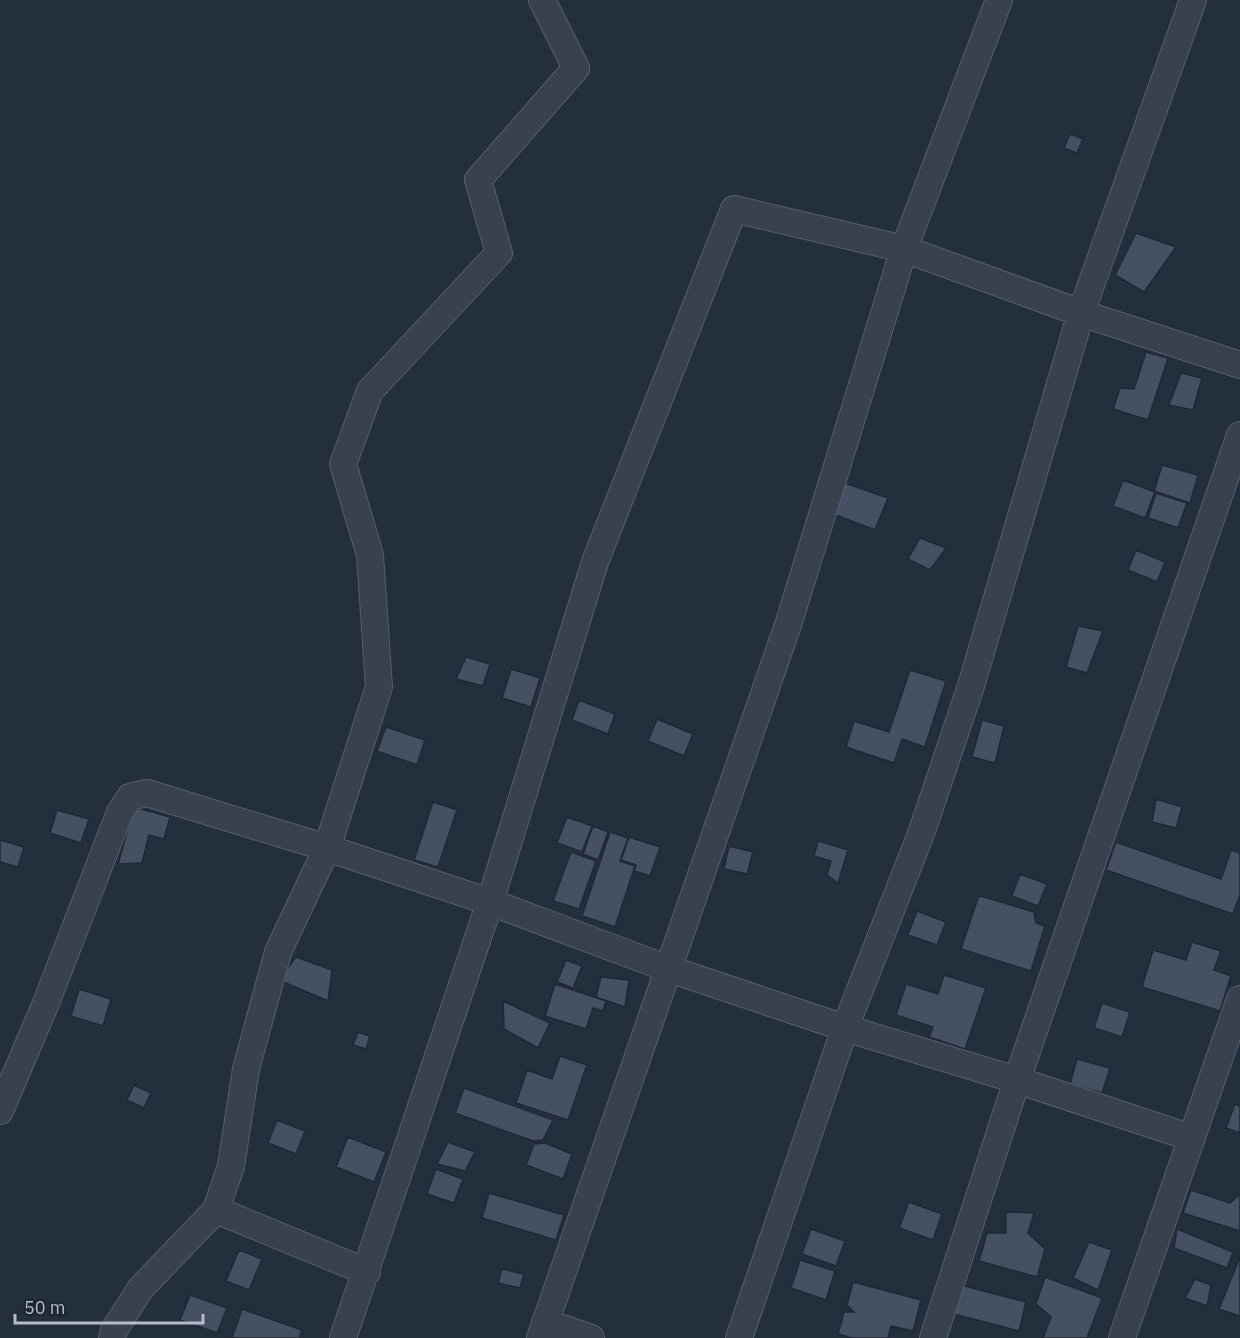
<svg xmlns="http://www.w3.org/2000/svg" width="1240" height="1338" font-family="'IBM Plex Sans',sans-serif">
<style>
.building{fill:#455162;stroke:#1f2835;stroke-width:1.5}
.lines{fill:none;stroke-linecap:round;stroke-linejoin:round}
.minor-casing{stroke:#565f6c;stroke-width:28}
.minor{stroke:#38414e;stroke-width:26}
</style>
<rect width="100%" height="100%" fill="#242f3e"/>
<path class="building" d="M 1070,134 L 1083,139 L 1077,153 L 1064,148 Z
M 1136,233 L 1176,247 L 1144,292 L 1115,275 Z
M 1146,352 L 1168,358 L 1148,420 L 1113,409 L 1120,388 L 1134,389 Z
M 1181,373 L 1202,378 L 1193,410 L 1169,405 Z
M 1162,465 L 1198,475 L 1190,503 L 1154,491 Z
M 1123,480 L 1155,492 L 1145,518 L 1113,506 Z
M 845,483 L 888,498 L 875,530 L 833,514 Z
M 1156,493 L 1187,503 L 1178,528 L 1148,518 Z
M 920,538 L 946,548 L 930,570 L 908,559 Z
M 1136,550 L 1165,562 L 1157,582 L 1128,570 Z
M 1078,626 L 1103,631 L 1087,673 L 1066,667 Z
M 466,657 L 490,664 L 483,686 L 456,679 Z
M 511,669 L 540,678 L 531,707 L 502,698 Z
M 910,670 L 946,681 L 925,747 L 902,739 L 894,763 L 846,747 L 854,721 L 889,732 Z
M 579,700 L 615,714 L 608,734 L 572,720 Z
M 657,719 L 693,734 L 684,756 L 648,741 Z
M 982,720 L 1004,726 L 995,763 L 972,757 Z
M 386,727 L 425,740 L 417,765 L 377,751 Z
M 1156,799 L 1182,807 L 1176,828 L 1152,822 Z
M 433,802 L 457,810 L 438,867 L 414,860 Z
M 134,807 L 170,817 L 164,839 L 149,835 L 142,863 L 118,864 Z
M 57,810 L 89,819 L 81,843 L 50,833 Z
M 567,817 L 592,826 L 582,852 L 557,843 Z
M 593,826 L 608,832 L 598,860 L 583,854 Z
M 610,832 L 628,838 L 620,861 L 635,866 L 615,927 L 582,916 Z
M 629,837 L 660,847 L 650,876 L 634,871 L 636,865 L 621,860 Z
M 0,840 L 24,847 L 18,867 L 0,862 Z
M 818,841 L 848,850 L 838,883 L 827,875 L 831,861 L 814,856 Z
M 1116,842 L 1221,879 L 1231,850 L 1240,853 L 1240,895 L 1233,914 L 1106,870 Z
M 729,846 L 753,852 L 747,874 L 724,869 Z
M 571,852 L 596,861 L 579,909 L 553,901 Z
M 1020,874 L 1047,884 L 1038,906 L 1012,896 Z
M 981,896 L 1034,912 L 1036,923 L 1045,926 L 1031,971 L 961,949 L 978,898 Z
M 917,911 L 946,922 L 937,945 L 908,935 Z
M 1192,942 L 1221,951 L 1214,970 L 1231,976 L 1220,1011 L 1142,987 L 1153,950 L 1186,960 Z
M 296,957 L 332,970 L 328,1001 L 279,980 Z
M 566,960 L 582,966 L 573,988 L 557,982 Z
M 944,975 L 986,988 L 965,1049 L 929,1037 L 933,1027 L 896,1015 L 906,984 L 938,994 Z
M 601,977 L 629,980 L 625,1007 L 596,997 Z
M 555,984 L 606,1001 L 603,1011 L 593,1008 L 586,1029 L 545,1016 Z
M 79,989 L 111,999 L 103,1026 L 71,1016 Z
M 503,1001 L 550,1023 L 538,1048 L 504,1029 Z
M 1102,1003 L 1130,1012 L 1122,1037 L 1094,1028 Z
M 358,1032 L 370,1036 L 366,1049 L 353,1045 Z
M 560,1056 L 587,1065 L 568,1120 L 516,1103 L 527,1070 L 552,1079 Z
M 1077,1059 L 1110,1068 L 1102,1093 L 1070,1084 Z
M 134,1085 L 151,1093 L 144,1108 L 127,1100 Z
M 464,1088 L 553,1120 L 543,1140 L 533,1141 L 455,1113 Z
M 1235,1104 L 1240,1106 L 1240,1133 L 1226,1128 Z
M 277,1120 L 305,1131 L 296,1154 L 268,1143 Z
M 348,1137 L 386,1152 L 374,1182 L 336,1167 Z
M 448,1142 L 475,1152 L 465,1171 L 437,1164 Z
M 545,1143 L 572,1154 L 563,1179 L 526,1165 L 534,1144 Z
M 436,1169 L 463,1179 L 454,1203 L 427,1194 Z
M 1191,1190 L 1230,1203 L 1240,1194 L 1240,1231 L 1183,1213 Z
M 489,1193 L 564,1215 L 556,1240 L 482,1218 Z
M 909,1202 L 942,1214 L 933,1240 L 899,1228 Z
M 1006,1212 L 1034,1213 L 1028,1233 L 1045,1249 L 1037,1277 L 979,1261 L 987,1233 L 1006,1233 Z
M 811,1229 L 845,1241 L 836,1266 L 802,1254 Z
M 1177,1229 L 1233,1252 L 1227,1268 L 1174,1248 Z
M 1089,1242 L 1112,1250 L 1098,1290 L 1073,1278 Z
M 239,1250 L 262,1259 L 249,1290 L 226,1281 Z
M 1240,1257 L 1240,1316 L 1219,1309 Z
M 800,1260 L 835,1271 L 826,1300 L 791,1288 Z
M 502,1269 L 524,1274 L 520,1288 L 498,1283 Z
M 1045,1277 L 1102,1298 L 1087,1338 L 1043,1338 L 1051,1317 L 1036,1304 Z
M 1195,1279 L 1211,1285 L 1207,1306 L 1185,1298 Z
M 853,1282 L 921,1300 L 913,1331 L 891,1326 L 888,1338 L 852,1338 L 838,1334 L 844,1312 L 854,1312 L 847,1305 Z
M 961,1285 L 1026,1302 L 1019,1331 L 954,1314 Z
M 190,1295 L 227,1308 L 217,1333 L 180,1320 Z
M 242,1309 L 302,1330 L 299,1338 L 232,1338 Z"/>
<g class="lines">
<g class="minor-casing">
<path id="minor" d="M 0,1111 L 46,1003 L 120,812 L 130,797 L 147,793 L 327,848 L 490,902 L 669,969 L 845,1028 L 1017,1080 L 1192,1138
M 216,1210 L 367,1272
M 545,1322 L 591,1338
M 112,1338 L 114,1330 L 141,1288 L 216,1210 L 231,1166 L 246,1069 L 278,952 L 327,848 L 379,687 L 370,555 L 343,464 L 370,391 L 499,253 L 478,180 L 576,68 L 542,0
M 343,1338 L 490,902 L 595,562 L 734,209 L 904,249 L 1081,313 L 1240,365
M 540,1338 L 789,622 L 904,249 L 999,0
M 739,1338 L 845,1028 L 922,831 L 971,686 L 1081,313 L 1193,0
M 933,1338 L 1017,1080 L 1240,435
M 1122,1338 L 1240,999"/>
</g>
<use href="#minor" class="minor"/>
</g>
<path d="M15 1314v9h188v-9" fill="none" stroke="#b4bcc9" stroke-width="3"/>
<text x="24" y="1314" font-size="18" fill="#b4bcc9" stroke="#1d2633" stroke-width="4.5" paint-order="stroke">50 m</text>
</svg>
